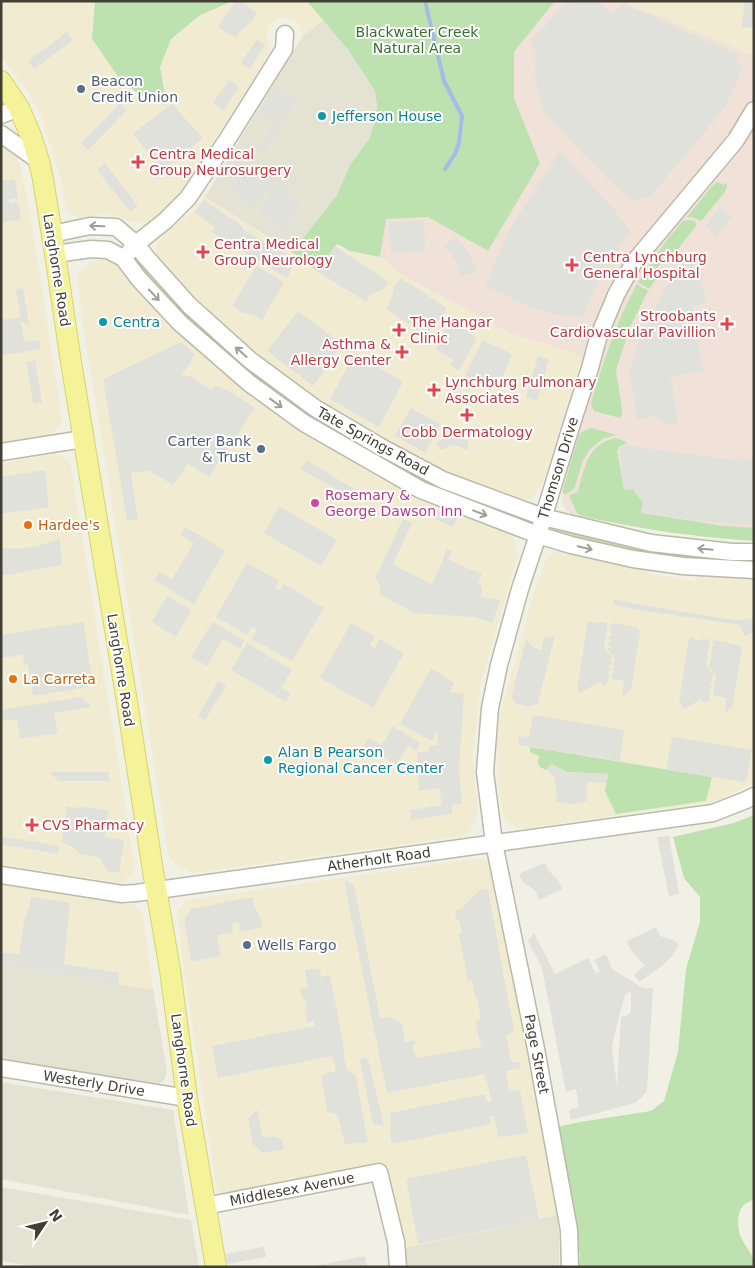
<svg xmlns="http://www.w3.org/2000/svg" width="755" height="1268" font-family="'DejaVu Sans',sans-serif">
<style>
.residential{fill:#e4e3d3}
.commercial{fill:#f1ecd1}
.medical{fill:#f0e2d8}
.green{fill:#bee1b0}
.parking{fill:#e1e1dc;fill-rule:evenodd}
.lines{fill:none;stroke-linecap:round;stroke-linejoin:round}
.stream{stroke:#a5bbe8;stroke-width:4}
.minor-casing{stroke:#bbb9a8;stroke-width:19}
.major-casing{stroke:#d8d46b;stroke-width:22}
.minor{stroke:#fff;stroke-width:16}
.major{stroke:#f4f399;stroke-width:20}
.oneway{stroke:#a0a09a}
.service-dot{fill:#5c6f8a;stroke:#fff;stroke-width:2}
.culture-dot{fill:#0f9aa8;stroke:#fff;stroke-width:2}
.health-dot{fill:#e0444e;stroke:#fff;stroke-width:2}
.hotel-dot{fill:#d1479c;stroke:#fff;stroke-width:2}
.food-dot{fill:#e8710a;stroke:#fff;stroke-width:2}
.labels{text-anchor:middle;stroke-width:4;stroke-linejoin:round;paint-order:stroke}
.park-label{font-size:14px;fill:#356e2e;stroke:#fff}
.service-label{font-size:14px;fill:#4e5e75;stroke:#fff;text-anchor:start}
.culture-label{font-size:14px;fill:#0d838f;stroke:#fff;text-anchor:start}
.health-label{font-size:14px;fill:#be3a42;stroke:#fff;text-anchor:start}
.street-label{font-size:14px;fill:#424035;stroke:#fff}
.hotel-label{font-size:14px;fill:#b23c85;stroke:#fff;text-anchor:start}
.food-label{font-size:14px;fill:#c56008;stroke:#fff;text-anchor:start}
</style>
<rect width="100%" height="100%" fill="#f0f0e4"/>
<path class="residential" d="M 323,20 L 349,51 L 375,91 L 377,107 L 376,123 L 369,139 L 350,165 L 337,195 L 292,252 L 205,197 L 302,37 Z
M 1,964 L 118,984 L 149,989 L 153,989 L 167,1071 L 165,1079 L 159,1084 L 151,1085 L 1,1060 Z
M 1,1082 L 173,1110 L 189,1215 L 1,1179 Z
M 1,1187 L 191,1220 L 199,1267 L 38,1267 L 1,1261 Z
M 557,1215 L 559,1236 L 559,1267 L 408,1267 L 404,1248 Z"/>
<path class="commercial" d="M 1,1 L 95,1 L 92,39 L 119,78 L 141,96 L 165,95 L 160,67 L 171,39 L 200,15 L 233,1 L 307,1 L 323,20 L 302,37 L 300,28 L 295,21 L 287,18 L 278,18 L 270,24 L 266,34 L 270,49 L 260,68 L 183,190 L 170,206 L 147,223 L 130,221 L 104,214 L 80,218 L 66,210 L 60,176 L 41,116 L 28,92 L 1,57 Z
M 622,1 L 754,1 L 754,56 Z
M 1,142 L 17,158 L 20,166 L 29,207 L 58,391 L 62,423 L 50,435 L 1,443 Z
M 205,197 L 292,252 L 317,271 L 335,246 L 350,251 L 380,257 L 398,272 L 512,334 L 574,353 L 582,358 L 542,485 L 533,498 L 518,500 L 483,487 L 404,452 L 338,414 L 298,386 L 241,343 L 196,303 L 156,257 L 156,246 L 164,234 L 188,215 Z
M 98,259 L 107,259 L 116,264 L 139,290 L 177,329 L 219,368 L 272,410 L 344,457 L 391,483 L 442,507 L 505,531 L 515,540 L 518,555 L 481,682 L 473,756 L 478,815 L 471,831 L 463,836 L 193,873 L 174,863 L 169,857 L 83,324 L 77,278 L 79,272 L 89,262 Z
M 58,454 L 68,461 L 71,466 L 135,868 L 131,876 L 121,883 L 1,864 L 1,463 Z
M 556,550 L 570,551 L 644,567 L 650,574 L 694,581 L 698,575 L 754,577 L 754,783 L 723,798 L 704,803 L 528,828 L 518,828 L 508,822 L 503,815 L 498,780 L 497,738 L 503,703 L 536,586 L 547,558 Z
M 474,859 L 491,859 L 542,1125 L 557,1215 L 404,1248 L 386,1174 L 224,1195 L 217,1192 L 183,961 L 177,910 L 187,900 Z
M 1,883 L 134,905 L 143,915 L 153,989 L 149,989 L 118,984 L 1,964 Z"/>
<path class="medical" d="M 555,1 L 622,1 L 754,56 L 754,539 L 658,530 L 572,515 L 565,508 L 562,500 L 564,482 L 598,370 L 574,353 L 512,334 L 398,272 L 380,257 L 385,219 L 428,217 L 488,251 L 540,163 L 514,98 L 514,52 Z"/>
<path class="green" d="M 95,1 L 233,1 L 200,15 L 171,39 L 160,67 L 165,95 L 141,96 L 119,78 L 92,39 Z
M 307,1 L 555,1 L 514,52 L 514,98 L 540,163 L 488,251 L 428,217 L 386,219 L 380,257 L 350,251 L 337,244 L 317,271 L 292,252 L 337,195 L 350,165 L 369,139 L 375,123 L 377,107 L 375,91 L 349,51 Z
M 717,182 L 724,185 L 726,182 L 727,186 L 725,192 L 701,221 L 692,217 L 687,217 L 712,186 Z
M 691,220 L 695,222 L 697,225 L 666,264 L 662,261 L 656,269 L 660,273 L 649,289 L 638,282 L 666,241 L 683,221 Z
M 139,258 L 301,407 L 299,409 L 297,409 L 272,391 L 206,336 L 182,313 L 141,270 L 137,259 Z
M 637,284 L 648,291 L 630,327 L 616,370 L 622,410 L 622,415 L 620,418 L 594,411 L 591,403 C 603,362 616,322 637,284 Z
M 319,419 L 531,519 L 531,522 L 529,523 L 480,506 L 418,480 L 319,424 L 318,421 Z
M 592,428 L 617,435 L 604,438 L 590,449 L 582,462 L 575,487 L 570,492 L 566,494 L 562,493 L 579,435 C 583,431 586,429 592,428 Z
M 614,438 L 622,440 L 627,443 L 619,447 L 617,451 L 624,489 L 634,489 L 640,499 L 644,503 L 641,513 L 724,526 L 754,528 L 754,541 C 695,537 638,529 582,516 L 577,513 L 569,496 L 578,491 C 585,467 587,446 614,438 Z
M 552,526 L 754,557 L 754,563 C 704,560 654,555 605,544 C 587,540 570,535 552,530 L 551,528 Z
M 530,747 L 712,777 L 706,801 L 705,801 L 616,814 L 605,791 L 608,774 L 567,772 L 551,764 L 546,770 L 540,767 L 538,763 L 539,756 L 530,752 Z
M 754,815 L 754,1199 C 751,1201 745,1203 743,1206 C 736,1214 737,1232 743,1241 C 748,1250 754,1255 754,1267 L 579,1267 L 580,1256 L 567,1172 L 557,1127 L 580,1122 L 651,1111 L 664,1101 L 678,1052 L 686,969 L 700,922 L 700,897 L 684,878 L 673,837 L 734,823 Z"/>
<path class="parking" d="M 235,1 L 240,1 L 257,13 L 252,22 L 241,30 L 236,38 L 218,27 Z
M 567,1 L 580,1 L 584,4 L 587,1 L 597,1 L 612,14 L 624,4 L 739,55 L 736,63 L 743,67 L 726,105 L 709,127 L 652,195 L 633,202 L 595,166 L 544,112 L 538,93 L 535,72 L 536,50 L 529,43 Z
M 745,1 L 754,1 L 754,28 L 741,27 Z
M 67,32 L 73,40 L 34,69 L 28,61 Z
M 257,39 L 265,45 L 250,69 L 241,63 Z
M 229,80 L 239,87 L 223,111 L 213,103 Z
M 275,88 L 296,101 L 264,153 L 258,149 L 278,117 L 275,114 L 269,123 L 258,115 Z
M 120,103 L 127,110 L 88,150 L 81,143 Z
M 172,104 L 203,138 L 162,171 L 133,133 Z
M 560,151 L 612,207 L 630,230 L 603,273 L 582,317 L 552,314 L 521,303 L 485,286 L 509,230 Z
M 105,163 L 138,206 L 130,212 L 97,170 Z
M 249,163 L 256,168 L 270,171 L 277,176 L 255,208 L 230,192 Z
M 15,179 L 18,198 L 9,200 L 9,203 L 18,202 L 21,219 L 1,223 L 1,181 Z
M 280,179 L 286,184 L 283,191 L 301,203 L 283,231 L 273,225 L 265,216 L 259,211 Z
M 204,200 L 241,225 L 244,230 L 296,260 L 287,278 L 211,232 L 215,227 L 194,212 Z
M 720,207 L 732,217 L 717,236 L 705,226 Z
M 424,220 L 425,251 L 391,253 L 389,222 Z
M 455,237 L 461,242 L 468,252 L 477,271 L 460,277 L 456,262 L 450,253 L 443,247 Z
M 335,246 L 389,282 L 384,289 L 371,294 L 366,302 L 317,271 Z
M 698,256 L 706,303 L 692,306 L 703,371 L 671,376 L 678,422 L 670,425 L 655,416 L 637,420 L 629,372 L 640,338 L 666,286 L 687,257 Z
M 256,266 L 284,282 L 262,320 L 254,315 L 241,312 L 232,306 Z
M 401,278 L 447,308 L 441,318 L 433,324 L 427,336 L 386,309 L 391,300 L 394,287 Z
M 23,288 L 29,325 L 21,321 L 16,289 Z
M 298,311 L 334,338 L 342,342 L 331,362 L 313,386 L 267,351 Z
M 20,317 L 24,342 L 39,340 L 41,349 L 1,356 L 1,320 Z
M 450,319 L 477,338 L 459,371 L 451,365 L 453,360 L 435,349 Z
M 483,340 L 512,354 L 497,389 L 474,379 L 468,391 L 460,387 L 471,363 Z
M 181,342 L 195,355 L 182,375 L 192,377 L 211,390 L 215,385 L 233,393 L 255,408 L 209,477 L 188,464 L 173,485 L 149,471 L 131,473 L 138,519 L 127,521 L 103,379 Z
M 355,353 L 403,382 L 379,427 L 330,399 Z
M 538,356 L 549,359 L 537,401 L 526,398 Z
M 35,360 L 42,402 L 33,404 L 26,362 Z
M 411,408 L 440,424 L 425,453 L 395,435 Z
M 452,435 L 468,441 L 468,450 L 453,445 L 441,450 L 436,442 Z
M 627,445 L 685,454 L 728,459 L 754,460 L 754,525 L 697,521 L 641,512 L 643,500 L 637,495 L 633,489 L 624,490 L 619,448 Z
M 306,460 L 358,491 L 353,499 L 301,469 Z
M 45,470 L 49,507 L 1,514 L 1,477 Z
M 423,505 L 457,519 L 453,527 L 419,512 Z
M 279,506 L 337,540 L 321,566 L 264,533 Z
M 403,519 L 412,523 L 393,565 L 432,584 L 443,560 L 446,549 L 452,551 L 448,559 L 467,568 L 482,573 L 478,582 L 482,588 L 481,597 L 500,600 L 493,623 L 473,617 L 414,613 L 379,594 L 381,588 L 375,579 Z
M 185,527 L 225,550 L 194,604 L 154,580 L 159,572 L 172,579 L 194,543 L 181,535 Z
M 60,539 L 62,565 L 1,576 L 1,548 L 18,549 L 37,546 Z
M 247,563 L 279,581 L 275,589 L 280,591 L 284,584 L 324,608 L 292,661 L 252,639 L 257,629 L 252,627 L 247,635 L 216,617 Z
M 167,596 L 191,610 L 176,637 L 152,622 Z
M 614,600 L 733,620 L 743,620 L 754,618 L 754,632 L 744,636 L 740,625 L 634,609 L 614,605 Z
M 588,621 L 594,623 L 604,622 L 608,624 L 604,648 L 613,658 L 610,660 L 612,664 L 609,666 L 611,670 L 608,672 L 610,676 L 607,678 L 609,682 L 603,687 L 600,682 L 579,693 L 577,689 Z
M 84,622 L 87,648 L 93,686 L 33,696 L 28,664 L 24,665 L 23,655 L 1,658 L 1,635 Z
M 213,622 L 244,640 L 240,649 L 223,639 L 207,666 L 191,657 Z
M 351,623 L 375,636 L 370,645 L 375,648 L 380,639 L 404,653 L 373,708 L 320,678 Z
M 614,623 L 637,628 L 640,632 L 631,690 L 622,697 L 624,681 L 611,679 L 615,659 L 607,649 L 610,647 L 608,643 L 611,641 L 608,637 L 612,635 L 609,631 L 612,628 L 610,625 Z
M 555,636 L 538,704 L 528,707 L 517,704 L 511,697 L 526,639 L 534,648 L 541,650 L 544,638 Z
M 689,637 L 696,640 L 706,639 L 710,640 L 706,665 L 714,675 L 711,677 L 713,681 L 710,683 L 713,687 L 709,689 L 711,693 L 708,695 L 711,699 L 704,703 L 701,699 L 685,709 L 679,702 Z
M 715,640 L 738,645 L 742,649 L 732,707 L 725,712 L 726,698 L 713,695 L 716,676 L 708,665 L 711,663 L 709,660 L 712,658 L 710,654 L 713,652 L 711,648 L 714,645 L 712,642 Z
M 247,643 L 292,670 L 281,688 L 291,694 L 286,702 L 231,670 Z
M 431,668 L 454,683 L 450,692 L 464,694 L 459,768 L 462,804 L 452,805 L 452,814 L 411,820 L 410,810 L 442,805 L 439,788 L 419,791 L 418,775 L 417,752 L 428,752 L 429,746 L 438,745 L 438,733 L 436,732 L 432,741 L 400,724 Z
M 218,681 L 226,686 L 205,720 L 198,716 Z
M 82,697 L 92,707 L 54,713 L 58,733 L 20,739 L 17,719 L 1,721 L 1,710 Z
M 533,715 L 624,730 L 620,761 L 518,745 L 519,736 L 529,737 Z
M 393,726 L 420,743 L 416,751 L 408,746 L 396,765 L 364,746 L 368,738 L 382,745 Z
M 672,737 L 752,750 L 746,782 L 666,770 Z
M 551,764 L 567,772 L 608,774 L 606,783 L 587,782 L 587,801 L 573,804 L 556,802 L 557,793 L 554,776 L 547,771 Z
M 50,772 L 109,772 L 109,781 L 58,781 Z
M 67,806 L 75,808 L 89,807 L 108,811 L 105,837 L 124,840 L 119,873 L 107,871 L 100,858 L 81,854 L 69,845 L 62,843 Z
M 1,836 L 59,846 L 58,854 L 1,844 Z
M 669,836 L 679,894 L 669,896 L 657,837 Z
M 545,863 L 549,871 L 559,881 L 562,889 L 539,900 L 535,890 L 524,883 L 519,874 Z
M 345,880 L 354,885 L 380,1018 L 390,1017 L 402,1024 L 405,1042 L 416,1040 L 413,1048 L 416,1058 L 482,1047 L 478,1035 L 476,1020 L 481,1019 L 477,998 L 475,998 L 472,980 L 468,981 L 459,934 L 462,933 L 459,919 L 456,920 L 455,911 L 461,909 L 480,890 L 488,889 L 514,1032 L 506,1035 L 511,1061 L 520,1063 L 520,1068 L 506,1071 L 509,1091 L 520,1090 L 528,1133 L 498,1137 L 494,1116 L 490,1116 L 491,1124 L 392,1144 L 390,1135 L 391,1121 L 390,1113 L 485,1094 L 487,1102 L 492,1101 L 485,1074 L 387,1093 L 346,892 Z
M 31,897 L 70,903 L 64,964 L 119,973 L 118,984 L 1,964 L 1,952 L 19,955 L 24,921 L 29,907 Z
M 253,897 L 254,905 L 261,919 L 262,927 L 241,932 L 239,922 L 232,923 L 233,932 L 217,936 L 221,956 L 191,962 L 184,920 L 191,909 Z
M 656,927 L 660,936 L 670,939 L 679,944 L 672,956 L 663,965 L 639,982 L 634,974 L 645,966 L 631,950 L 627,941 Z
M 534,933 L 555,974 L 588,958 L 596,974 L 600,971 L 594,960 L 606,954 L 612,969 L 643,988 L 653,988 L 647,1092 L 635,1103 L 571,1120 L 569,1110 L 579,1107 L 576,1089 L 566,1092 L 542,968 L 528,941 ZM 628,992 L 631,993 L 631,1011 L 628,1015 L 621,1017 L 617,1085 L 612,1049 L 614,1036 L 621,1009 L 625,996 Z
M 320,968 L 321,977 L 330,975 L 345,1053 L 343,1054 L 347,1070 L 356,1076 L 368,1143 L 345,1144 L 337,1114 L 327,1112 L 321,1075 L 336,1071 L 332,1056 L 218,1078 L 212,1046 L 315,1026 L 314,1021 L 307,1022 L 304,1009 L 307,1009 L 305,998 L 302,998 L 300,989 L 308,987 L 305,970 Z
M 361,1057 L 368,1059 L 384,1126 L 373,1124 L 360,1061 Z
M 257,1109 L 262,1136 L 274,1137 L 282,1140 L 284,1149 L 263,1153 L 253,1144 L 248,1119 Z
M 526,1155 L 539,1219 L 418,1244 L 406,1179 Z
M 264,1247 L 266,1257 L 227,1264 L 225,1254 Z
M 365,1256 L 367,1267 L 309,1267 Z"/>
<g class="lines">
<path class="stream" d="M 425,1 L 444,81 L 462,116 L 459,143 L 455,154 L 445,169"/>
<g class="minor-casing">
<path id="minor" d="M 1,115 L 19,108
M 1,134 L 39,161
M 52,234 L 90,226 L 116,227 L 136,244 L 146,257 L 189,305 L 250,360 L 315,408 L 381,447 L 443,480 L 543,517 L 651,543 L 732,552 L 754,552
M 130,251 L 136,244 L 165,221 L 188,198 L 227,140 L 284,49 L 285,34
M 55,254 L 91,249 L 108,250 L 123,258 L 139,279 L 180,323 L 249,383 L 304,423 L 421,490 L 538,535 L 571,545 L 633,559 L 683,566 L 754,570
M 1,452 L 83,439
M 1,875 L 122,894 L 136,893 L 713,813 L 746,800 L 754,796
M 1,1068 L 187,1098
M 205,1206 L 379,1172 L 396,1242 L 398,1267
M 570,1267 L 569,1230 L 536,1049 L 494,843 L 485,772 L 490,708 L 499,665 L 520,589 L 538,535 L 574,417 L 590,368 L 598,338 L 616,295 L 634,262 L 736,140 L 754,110"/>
</g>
<g class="major-casing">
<path id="major" d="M 1,81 L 19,108 L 31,136 L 39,161 L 43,179 L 55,254 L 71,362 L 127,702 L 153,871 L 170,970 L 187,1098 L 216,1267"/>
</g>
<use href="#minor" class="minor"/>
<use href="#major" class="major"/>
</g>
<defs><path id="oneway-shaft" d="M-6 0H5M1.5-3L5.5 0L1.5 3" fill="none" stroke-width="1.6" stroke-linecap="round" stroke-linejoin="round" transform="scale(1.25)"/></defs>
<g class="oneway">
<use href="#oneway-shaft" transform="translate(97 226) rotate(-178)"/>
<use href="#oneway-shaft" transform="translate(154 295) rotate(47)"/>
<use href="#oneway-shaft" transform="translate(241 352) rotate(-138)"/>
<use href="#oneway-shaft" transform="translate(276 403) rotate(36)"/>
<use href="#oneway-shaft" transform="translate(480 513) rotate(21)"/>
<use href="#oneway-shaft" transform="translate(585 548) rotate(13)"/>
<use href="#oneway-shaft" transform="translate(705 549) rotate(-174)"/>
</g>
<g class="service-dot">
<circle cx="81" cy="89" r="5"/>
<circle cx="261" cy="449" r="5"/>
<circle cx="247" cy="945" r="5"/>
</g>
<g class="culture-dot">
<circle cx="322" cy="116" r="5"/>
<circle cx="103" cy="322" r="5"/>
<circle cx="268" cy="760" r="5"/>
</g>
<g class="health-dot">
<path d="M135.5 154.5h5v5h5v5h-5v5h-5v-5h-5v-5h5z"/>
<path d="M200.5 244.5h5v5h5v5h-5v5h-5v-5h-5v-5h5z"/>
<path d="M569.5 257.5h5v5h5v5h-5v5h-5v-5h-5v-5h5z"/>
<path d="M724.5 316.5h5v5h5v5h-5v5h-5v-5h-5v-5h5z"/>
<path d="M396.5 322.5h5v5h5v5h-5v5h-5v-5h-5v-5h5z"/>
<path d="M399.5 344.5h5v5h5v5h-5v5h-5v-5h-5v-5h5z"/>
<path d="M431.5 382.5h5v5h5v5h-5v5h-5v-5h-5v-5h5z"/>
<path d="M464.5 407.5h5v5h5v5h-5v5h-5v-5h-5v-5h5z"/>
<path d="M29.5 817.5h5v5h5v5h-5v5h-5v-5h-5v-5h5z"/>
</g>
<circle class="hotel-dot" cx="315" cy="503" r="5"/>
<g class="food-dot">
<circle cx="28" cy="525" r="5"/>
<circle cx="13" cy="679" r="5"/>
</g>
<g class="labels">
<g class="park-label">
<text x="417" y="37">Blackwater Creek<tspan x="417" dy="16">Natural Area</tspan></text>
</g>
<g class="service-label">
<text x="91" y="86">Beacon<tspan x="91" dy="16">Credit Union</tspan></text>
<text x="251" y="446" text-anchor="end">Carter Bank<tspan x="251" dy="16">&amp; Trust</tspan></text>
<text x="257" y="950">Wells Fargo</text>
</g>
<g class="culture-label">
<text x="332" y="121">Jefferson House</text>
<text x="113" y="327">Centra</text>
<text x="278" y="757">Alan B Pearson<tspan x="278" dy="16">Regional Cancer Center</tspan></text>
</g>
<g class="health-label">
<text x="149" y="159">Centra Medical<tspan x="149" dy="16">Group Neurosurgery</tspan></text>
<text x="214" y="249">Centra Medical<tspan x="214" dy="16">Group Neurology</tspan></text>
<text x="583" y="262">Centra Lynchburg<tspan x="583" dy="16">General Hospital</tspan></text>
<text x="716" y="321" text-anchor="end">Stroobants<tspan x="716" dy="16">Cardiovascular Pavillion</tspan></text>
<text x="410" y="327">The Hangar<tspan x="410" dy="16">Clinic</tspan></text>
<text x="391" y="349" text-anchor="end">Asthma &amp;<tspan x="391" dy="16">Allergy Center</tspan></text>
<text x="445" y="387">Lynchburg Pulmonary<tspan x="445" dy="16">Associates</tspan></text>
<text x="467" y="437" text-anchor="middle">Cobb Dermatology</text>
<text x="42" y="830">CVS Pharmacy</text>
</g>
<g class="street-label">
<text transform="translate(57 270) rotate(81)" y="5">Langhorne Road</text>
<text transform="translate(373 441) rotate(29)" y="5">Tate Springs Road</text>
<text transform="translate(558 468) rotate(-73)" y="5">Thomson Drive</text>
<text transform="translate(121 670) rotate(81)" y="5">Langhorne Road</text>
<text transform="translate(379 859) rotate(-8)" y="5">Atherholt Road</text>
<text transform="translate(537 1054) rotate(79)" y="5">Page Street</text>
<text transform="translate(184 1070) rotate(82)" y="5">Langhorne Road</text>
<text transform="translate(94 1083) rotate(9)" y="5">Westerly Drive</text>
<text transform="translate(292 1189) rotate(-11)" y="5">Middlesex Avenue</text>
</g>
<g class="hotel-label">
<text x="325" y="500">Rosemary &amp;<tspan x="325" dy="16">George Dawson Inn</tspan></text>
</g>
<g class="food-label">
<text x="38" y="530">Hardee's</text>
<text x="23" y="684">La Carreta</text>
</g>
</g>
<rect width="755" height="1268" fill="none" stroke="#424035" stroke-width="5"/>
<g transform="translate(45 1223) rotate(55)" stroke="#ffffff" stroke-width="4" paint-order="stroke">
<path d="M0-4L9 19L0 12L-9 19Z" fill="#424035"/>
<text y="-8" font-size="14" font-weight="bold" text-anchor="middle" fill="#424035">N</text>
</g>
</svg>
